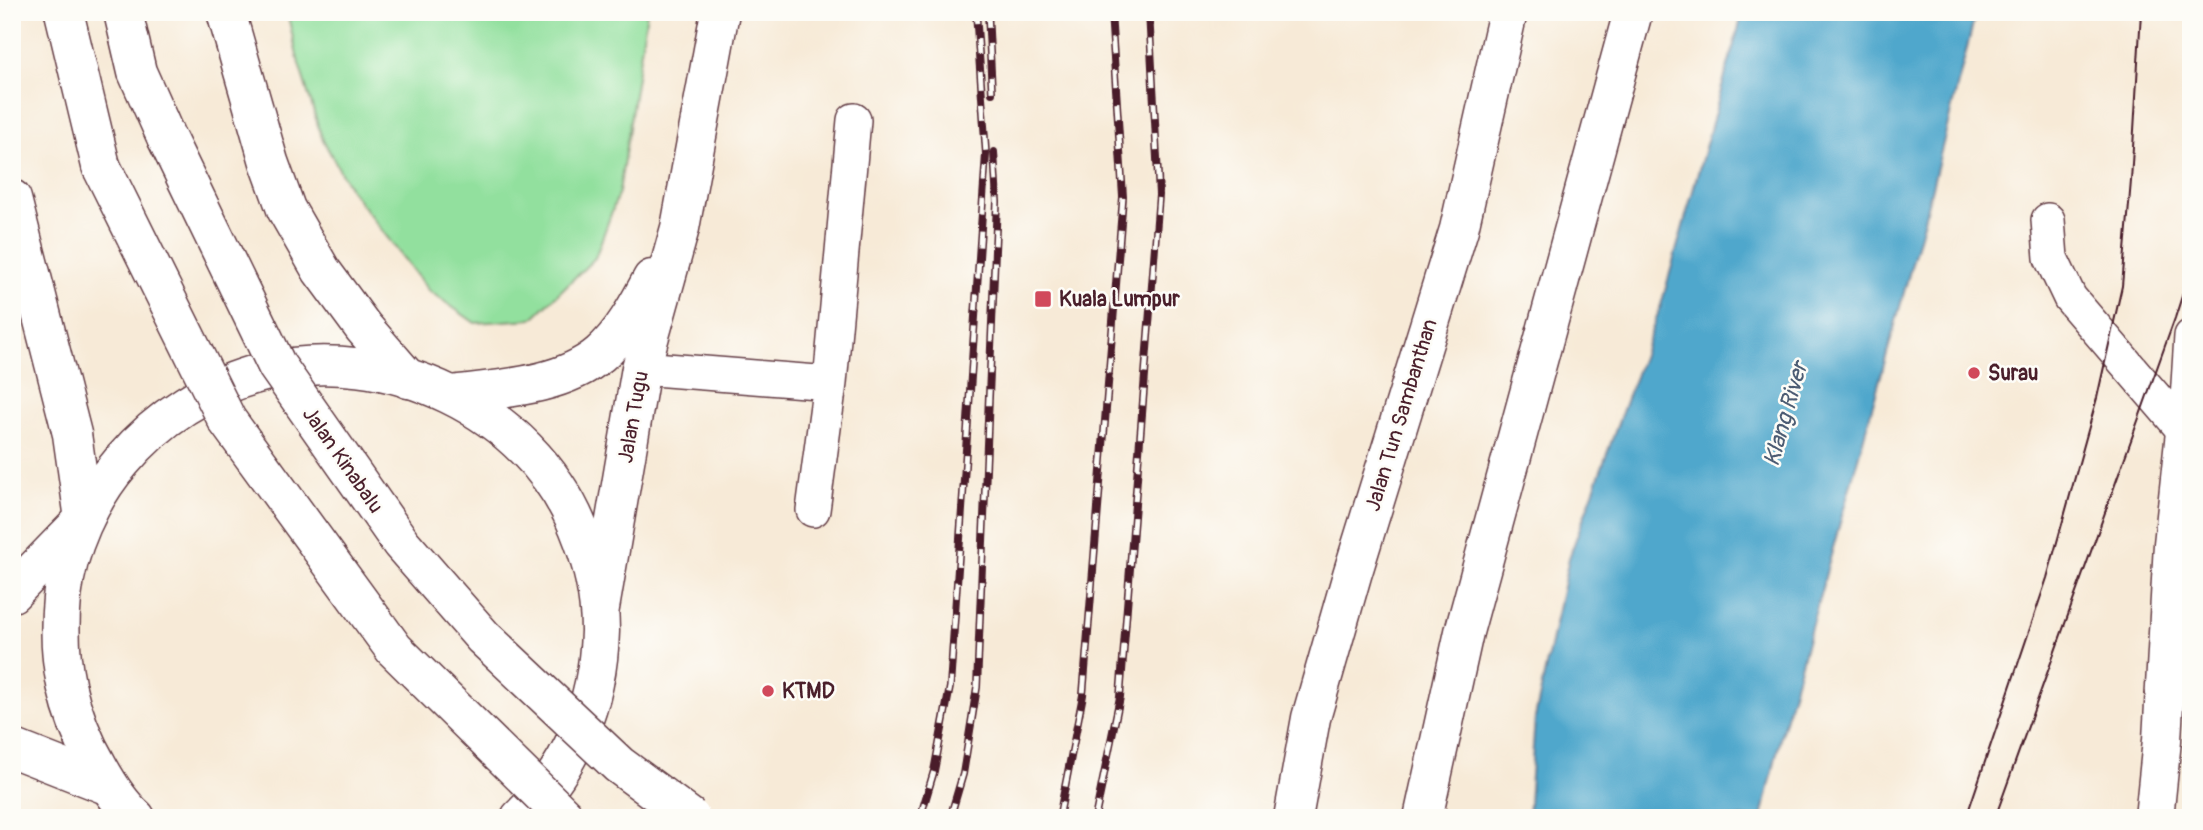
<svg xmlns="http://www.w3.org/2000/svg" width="2203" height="830" font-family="Pangolin,sans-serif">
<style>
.green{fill:#92e09e;stroke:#6e8064;stroke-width:2}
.water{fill:#4fa7cc;stroke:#4c637c;stroke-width:2}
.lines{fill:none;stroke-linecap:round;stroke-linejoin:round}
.lane-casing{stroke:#643d45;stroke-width:36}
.street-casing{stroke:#643d45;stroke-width:41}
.secondary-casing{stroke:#643d45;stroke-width:41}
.highway-casing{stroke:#643d45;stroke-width:41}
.lane{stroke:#fff;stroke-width:33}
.street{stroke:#fff;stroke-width:38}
.secondary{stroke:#fff;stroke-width:38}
.highway{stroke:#fff;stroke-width:38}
.tram{stroke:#4a1f2b;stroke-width:2}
.rail-casing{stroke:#4a1f2b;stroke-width:8}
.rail{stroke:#fdfcf7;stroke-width:5;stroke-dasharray:16;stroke-linecap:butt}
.highway-bridge-casing{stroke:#643d45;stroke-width:41;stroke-linecap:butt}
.highway-bridge{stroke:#fff;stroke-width:38}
.poi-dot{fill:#d1495b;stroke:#fdfcf7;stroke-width:2.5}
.labels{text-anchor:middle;stroke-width:5;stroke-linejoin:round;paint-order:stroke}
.poi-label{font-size:21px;font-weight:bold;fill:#4a1f2b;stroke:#fdfcf7;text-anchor:start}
.street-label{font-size:21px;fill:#4a1f2b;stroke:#fdfcf7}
.water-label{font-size:23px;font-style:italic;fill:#4c5c73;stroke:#fdfcf7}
</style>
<rect width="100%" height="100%" fill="#fdfcf7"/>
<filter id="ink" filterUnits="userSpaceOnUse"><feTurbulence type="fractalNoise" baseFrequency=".0143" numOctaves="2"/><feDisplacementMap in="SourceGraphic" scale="14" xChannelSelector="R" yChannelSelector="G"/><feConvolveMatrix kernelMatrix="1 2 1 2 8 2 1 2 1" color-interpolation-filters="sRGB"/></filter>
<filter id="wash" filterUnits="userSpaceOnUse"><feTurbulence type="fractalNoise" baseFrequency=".00686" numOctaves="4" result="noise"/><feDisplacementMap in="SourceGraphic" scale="28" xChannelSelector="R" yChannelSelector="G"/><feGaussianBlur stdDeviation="1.57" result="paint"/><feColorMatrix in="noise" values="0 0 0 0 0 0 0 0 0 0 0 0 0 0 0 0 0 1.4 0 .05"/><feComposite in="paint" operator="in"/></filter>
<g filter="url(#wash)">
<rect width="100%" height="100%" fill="#f7ead7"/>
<path class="green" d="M 287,12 L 647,12 L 619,192 L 595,258 L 532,319 L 475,323 L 428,290 L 350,189 L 322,138 L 299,64 Z"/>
<path class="water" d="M 1743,12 L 1976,12 L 1921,231 L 1780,739 L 1762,818 L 1528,818 L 1535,718 L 1569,558 L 1661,305 Z"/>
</g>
<g filter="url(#ink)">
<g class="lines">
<g class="lane-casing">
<path id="lane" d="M 2048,220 L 2051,258 L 2070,298 L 2185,432
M 641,368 L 830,383
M 2185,432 L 2191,336
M 813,510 L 830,383 L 854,120"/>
</g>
<g class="street-casing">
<path id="street" d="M 452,395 C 499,389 563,386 600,354 C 623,334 638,305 652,279
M 12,593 L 84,519
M 600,608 L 641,368 L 680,228 L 720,12
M 12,748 L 109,786
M 2154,818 L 2162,740 L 2173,544 L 2185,432"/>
</g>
<g class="secondary-casing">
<path id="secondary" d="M 136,818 C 120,804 109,786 99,768 C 67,713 56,660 62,598 C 67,549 90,498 122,461 C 159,417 208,386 264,372 C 388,343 529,409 578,527 C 592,561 600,595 600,631 C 598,703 572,768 520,818
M 1293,818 L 1311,718 L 1352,575 L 1459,229 L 1508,12
M 1423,818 L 1464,632 L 1633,12"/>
</g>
<g class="highway-casing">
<path id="highway" d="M 64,12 L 101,166
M 123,12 L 137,72 L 166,137
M 226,12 L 269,162 L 286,209 L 321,270 L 363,327 L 408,379
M 12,199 L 72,434 L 84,519"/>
</g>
<use href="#lane" class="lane"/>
<use href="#street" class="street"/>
<use href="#secondary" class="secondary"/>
<use href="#highway" class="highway"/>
<path class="tram" d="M 1966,818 L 2047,578 L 2097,398 L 2122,286 L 2131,181 L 2141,12
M 1995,818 L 2175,318 L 2191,268"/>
<g class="rail-casing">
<path id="rail" d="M 988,12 L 992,93
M 920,818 L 934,771 L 950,687 L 986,154 L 976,12
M 950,818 L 963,774 L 977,687 L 997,202 L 994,152
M 1059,818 L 1083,695 L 1123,197 L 1111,12
M 1095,818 L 1120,697 L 1159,195 L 1149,12"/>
</g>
<use href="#rail" class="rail"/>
<g class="highway-bridge-casing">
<path id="highway-bridge" d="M 166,137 L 277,366 L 401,543 L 483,637 L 619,765 L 691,818
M 101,166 L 227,420 L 394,649 L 566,818"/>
</g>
<use href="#highway-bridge" class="highway-bridge"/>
</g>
</g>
<g class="poi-dot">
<rect x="1034" y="290" width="18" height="18" rx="3.5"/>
<circle cx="1974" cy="373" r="7"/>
<circle cx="768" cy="691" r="7"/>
</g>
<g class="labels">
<g class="poi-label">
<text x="1059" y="306">Kuala Lumpur</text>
<text x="1988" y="380">Surau</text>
<text x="782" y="698">KTMD</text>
</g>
<g class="street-label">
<text transform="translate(1401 415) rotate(-73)" y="7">Jalan Tun Sambanthan</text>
<text transform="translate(633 417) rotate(-80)" y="7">Jalan Tugu</text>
<text transform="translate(343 460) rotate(55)" y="7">Jalan Kinabalu</text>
</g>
<g class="water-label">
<text transform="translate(1785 414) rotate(-74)" y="8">Klang River</text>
</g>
</g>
<rect width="2203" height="830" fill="none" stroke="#fdfcf7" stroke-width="42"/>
</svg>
